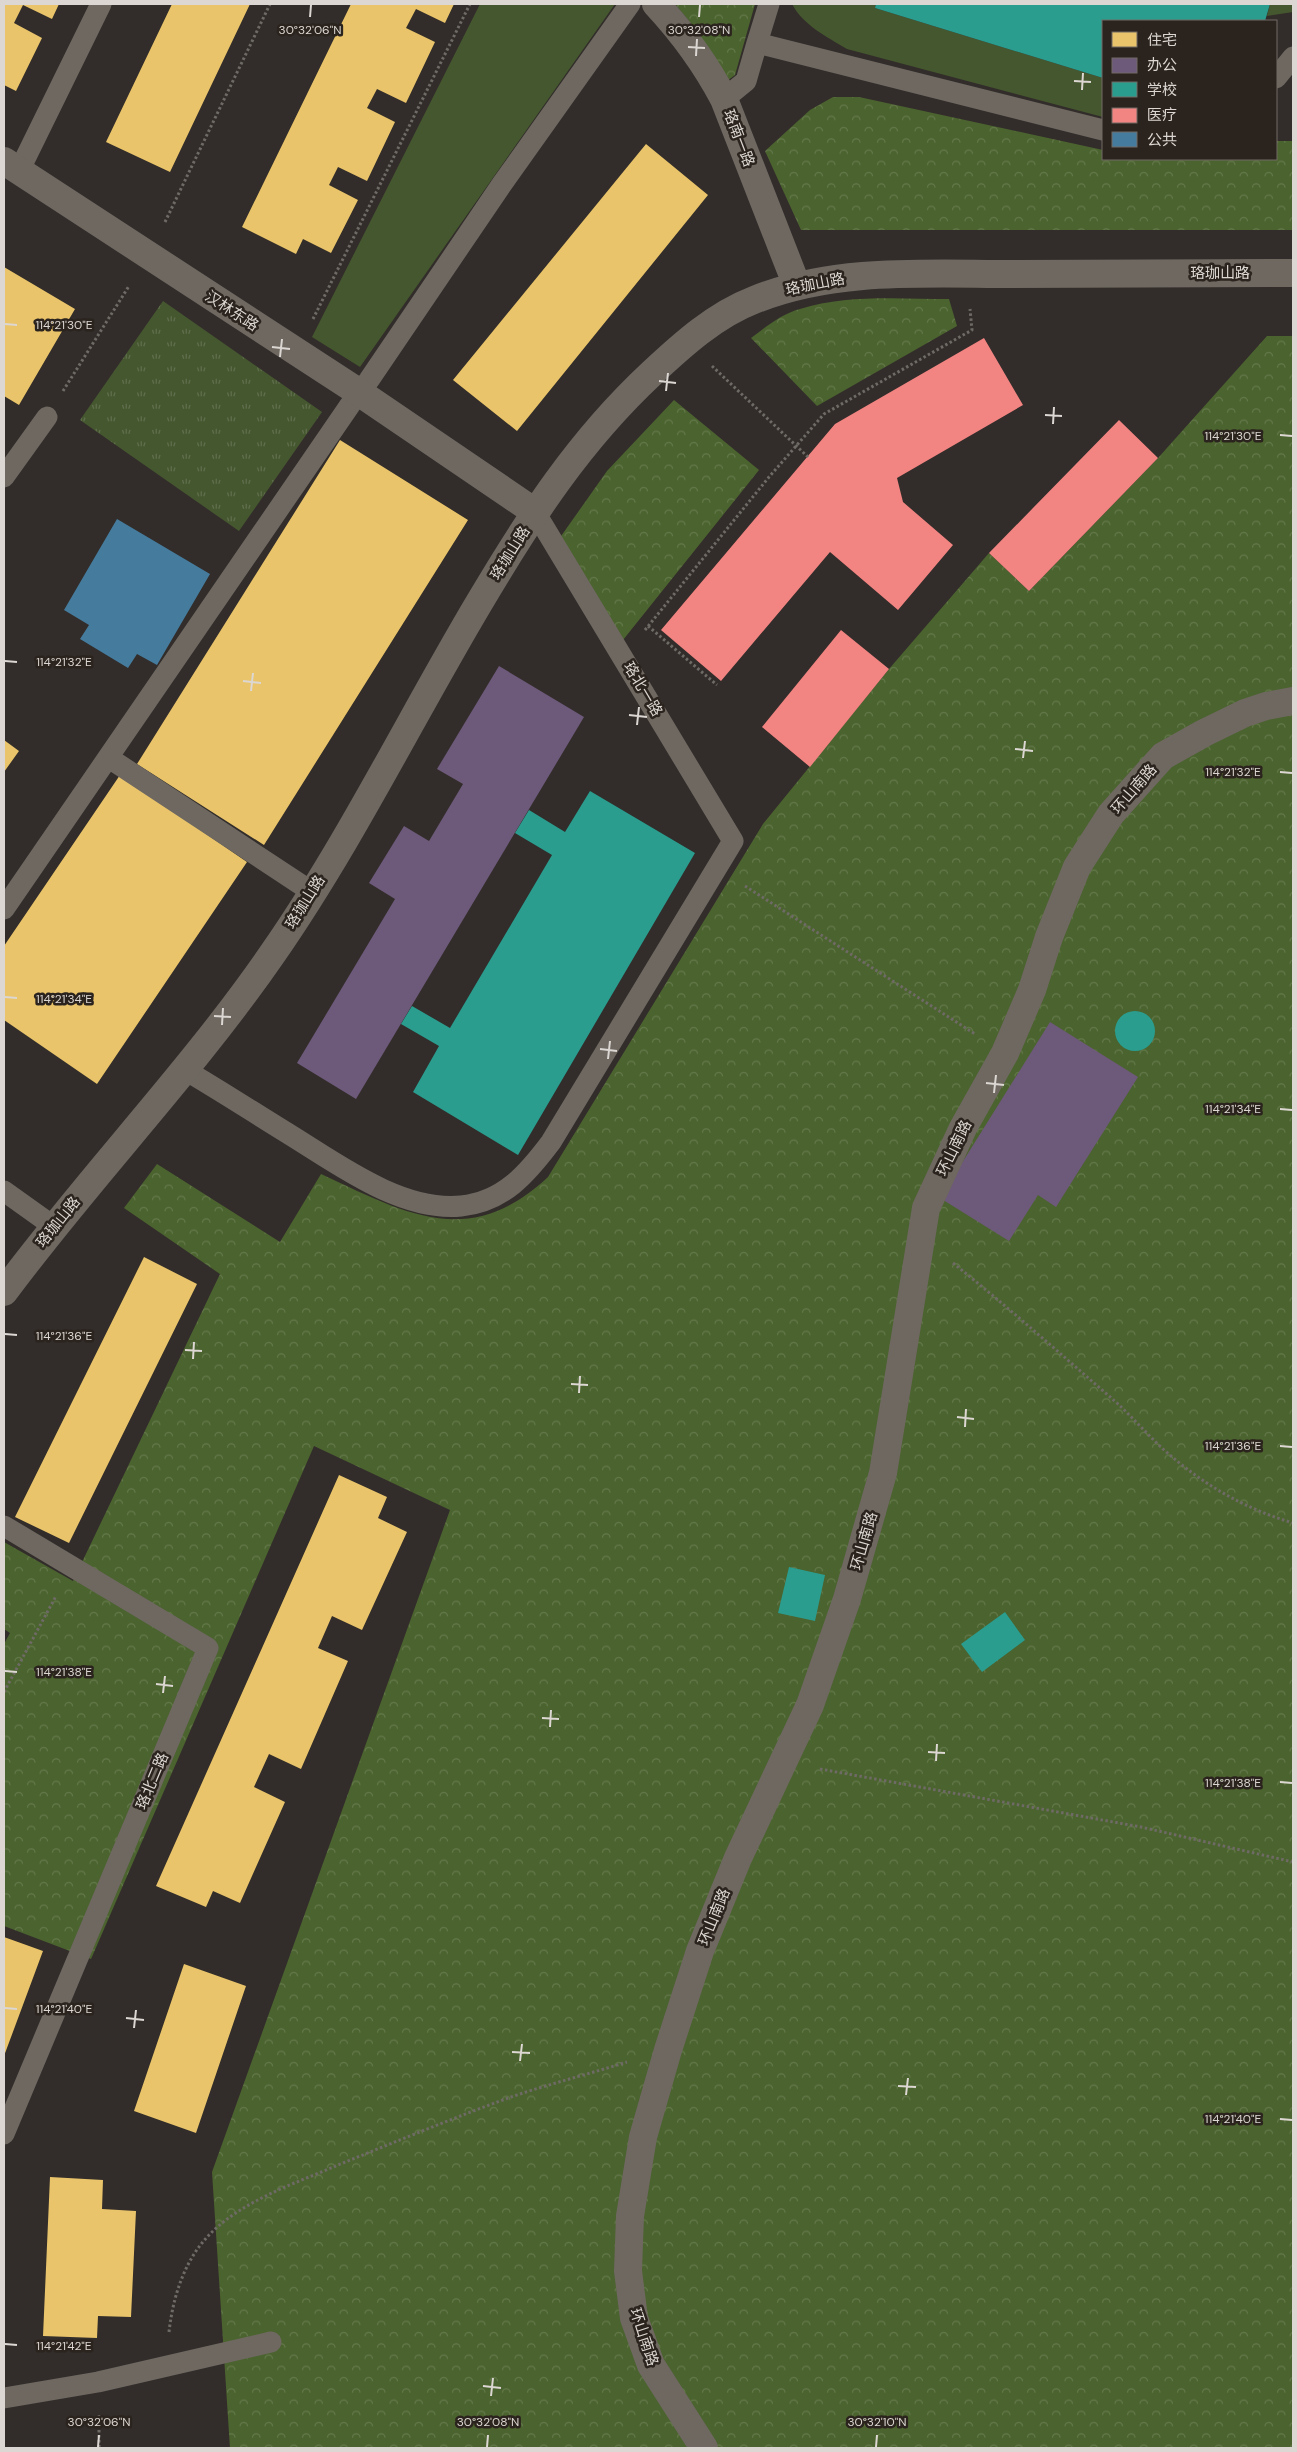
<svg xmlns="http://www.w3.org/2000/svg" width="1297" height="2452" font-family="'DM Sans','Noto Sans SC',sans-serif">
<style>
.grass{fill:#45572f}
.forest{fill:url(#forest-crowns)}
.park{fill:url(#park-tufts)}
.homes{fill:#e9c46a}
.offices{fill:#6d597a}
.schools{fill:#2a9d8f}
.health{fill:#f28482}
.public{fill:#457b9d}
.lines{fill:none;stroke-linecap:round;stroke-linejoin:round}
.path{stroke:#6e6a65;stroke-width:3;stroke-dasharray:2.5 2.5;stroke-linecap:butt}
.lane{stroke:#6e6861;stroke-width:21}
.street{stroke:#6e6861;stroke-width:28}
.ticks{fill:none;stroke:#dcd7d2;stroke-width:2}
.labels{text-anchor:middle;stroke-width:5;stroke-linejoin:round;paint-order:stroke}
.street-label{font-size:15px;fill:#dcd7d2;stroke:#2b231d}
.ticks-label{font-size:12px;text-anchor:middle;fill:#dcd7d2;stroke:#2b231d;stroke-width:5;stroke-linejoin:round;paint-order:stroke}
</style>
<defs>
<pattern id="forest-crowns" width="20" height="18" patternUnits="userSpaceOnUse" patternTransform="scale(1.25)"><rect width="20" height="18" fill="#4b632e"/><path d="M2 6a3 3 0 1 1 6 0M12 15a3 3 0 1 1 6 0" fill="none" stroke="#64794b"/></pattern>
<pattern id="park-tufts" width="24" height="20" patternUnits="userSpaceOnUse" patternTransform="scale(1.25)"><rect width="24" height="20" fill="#45572f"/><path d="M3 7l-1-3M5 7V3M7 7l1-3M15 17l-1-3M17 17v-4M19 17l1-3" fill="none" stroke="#5f6e4c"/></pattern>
</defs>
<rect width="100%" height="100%" fill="#322d2a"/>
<path class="grass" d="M 480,4 L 615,4 L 360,367 L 312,337 Z
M 792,4 L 876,4 L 875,8 L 1103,78 L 1103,117 L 847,49 C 827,37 803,25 792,4 Z
M 1270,4 L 1293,4 L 1293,12 L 1267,16 Z"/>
<path class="forest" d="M 675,4 L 755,4 L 735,75 L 727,81 L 697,31 Z
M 833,97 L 859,97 L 1103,150 L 1103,159 L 1276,159 L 1276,141 L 1293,141 L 1293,230 L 801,230 L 765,151 L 810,110 Z
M 949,299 L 957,326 L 817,406 L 751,338 C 766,327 781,314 800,309 C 847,294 900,299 949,299 Z
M 1267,336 L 1293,336 L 1293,2448 L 230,2448 L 212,2172 L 450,1510 L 314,1446 L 91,1959 L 4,1926 L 4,1644 L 10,1633 L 4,1629 L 4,1542 L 73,1581 L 220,1274 L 124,1208 L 157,1164 L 280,1242 L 321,1174 C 405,1213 469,1251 548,1177 L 763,824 L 889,669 L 989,553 L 1029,591 L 1158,458 Z
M 674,400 L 759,470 L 623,640 L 559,539 L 607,471 Z"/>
<path class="park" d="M 163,301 L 322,412 L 239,531 L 80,420 Z"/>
<path class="homes" d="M 4,4 L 59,4 L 52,19 L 23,5 L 14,23 L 42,38 L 16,91 L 4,85 Z
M 172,4 L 250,4 L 170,172 L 106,142 Z
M 351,4 L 454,4 L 445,23 L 416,9 L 406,28 L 435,42 L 406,103 L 377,89 L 367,108 L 395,122 L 367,181 L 338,167 L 329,185 L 358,200 L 331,253 L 303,239 L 296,254 L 242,227 Z
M 646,144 L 708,195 L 517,431 L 453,380 Z
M 4,267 L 75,309 L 19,405 L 4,396 Z
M 340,440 L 468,520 L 264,845 L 137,764 Z
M 4,740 L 19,751 L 4,772 Z
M 120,775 L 247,862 L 97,1084 L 4,1020 L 4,946 Z
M 144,1257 L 197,1284 L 69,1543 L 15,1517 Z
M 339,1475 L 387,1497 L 378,1518 L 407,1532 L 362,1630 L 332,1616 L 318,1648 L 348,1661 L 301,1769 L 269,1754 L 254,1787 L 285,1802 L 240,1903 L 213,1891 L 206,1907 L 156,1886 Z
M 4,1937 L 43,1951 L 4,2056 Z
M 184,1964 L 246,1986 L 196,2133 L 134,2111 Z
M 50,2177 L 103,2180 L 102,2209 L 136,2211 L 131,2317 L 98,2316 L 97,2338 L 43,2336 Z"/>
<path class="offices" d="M 499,666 L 584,717 L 356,1099 L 297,1063 L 395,899 L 369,883 L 404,826 L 429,841 L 463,784 L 437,769 Z
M 1050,1022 L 1138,1077 L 1056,1207 L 1038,1195 L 1009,1241 L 940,1198 Z"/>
<path class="schools" d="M 876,4 L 1270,4 L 1265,21 L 1103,21 L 1103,78 L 875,8 Z
M 590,791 L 695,853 L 518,1155 L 413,1092 L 439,1046 L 401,1024 L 412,1006 L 450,1028 L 552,855 L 515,833 L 529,810 L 565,832 Z
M1115 1031a20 20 0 1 1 40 0a20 20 0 1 1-40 0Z
M 789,1567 L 825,1575 L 815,1621 L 778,1613 Z
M 1005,1612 L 1025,1640 L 982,1672 L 961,1644 Z"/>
<path class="health" d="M 984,338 L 1023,405 L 897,478 L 903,502 L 953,545 L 898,610 L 830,552 L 721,681 L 661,630 L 835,424 Z
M 1119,420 L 1158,458 L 1029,591 L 989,553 Z
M 841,630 L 889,669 L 810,767 L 762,727 Z"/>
<path class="public" d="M 117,519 L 210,574 L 157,665 L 137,654 L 128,668 L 80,639 L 89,625 L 64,610 Z"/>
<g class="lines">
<path class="path" d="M 165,222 L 270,4
M 313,319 L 470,4
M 712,366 L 808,457
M 63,391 L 129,286
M 648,626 L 717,685
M 645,630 L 769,477 L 824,414 L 972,330 L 970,309
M 745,886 L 975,1034
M 953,1263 C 1009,1308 1063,1356 1117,1403 C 1133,1418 1147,1434 1163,1449 C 1202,1484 1243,1508 1293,1523
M 4,1692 L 56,1596
M 820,1769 L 1141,1827 L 1293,1862
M 169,2332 C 173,2297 184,2261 209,2235 C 243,2200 294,2184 338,2165 C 395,2142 453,2118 511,2097 C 549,2084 589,2074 627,2062
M 99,2415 L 99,2448"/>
<path class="lane" d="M 757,43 L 769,4
M 1276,78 L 1293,57
M 724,99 L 746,81 L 757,43 L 1103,130
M 19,171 L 101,4
M 4,477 L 47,417
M 109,758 L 312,892
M 4,909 L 350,405 L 369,380 L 502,184 L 630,4
M 185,1070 C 221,1091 256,1114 292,1136 C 339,1165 402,1212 461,1206 C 503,1202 527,1174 551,1142 L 733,841 L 535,512
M 4,1191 L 53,1226
M 4,1526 L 208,1648 L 4,2134
M 4,2398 L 98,2382 L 271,2342"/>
<path class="street" d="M 656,4 C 683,33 705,63 724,99 L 797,286
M 4,161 L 360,393 L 535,512
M 4,1292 C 90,1176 191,1072 273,953 C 350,842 410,719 479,603 C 530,517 579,441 652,373 C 682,345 715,315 754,300 C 835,267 928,274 1013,274 C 1107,274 1200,273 1293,273
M 704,2448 L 651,2365 L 634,2318 L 628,2271 L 630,2216 L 643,2137 L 668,2050 L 700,1951 L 738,1858 L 810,1705 L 847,1599 L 883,1473 L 926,1208 L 963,1128 L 1005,1053 L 1032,990 L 1049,937 L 1077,867 L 1111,814 L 1163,756 L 1204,733 L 1245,713 L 1266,706 L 1293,701"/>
</g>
<path class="ticks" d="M 310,17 L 311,5M 699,17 L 700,5M 688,47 L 705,48M 696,56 L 697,39M 1074,81 L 1091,82M 1082,90 L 1083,73M 5,324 L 17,325M 272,347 L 290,349M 280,357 L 282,339M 659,381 L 676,383M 666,391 L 668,373M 1045,415 L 1062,416M 1053,424 L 1054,407M 1280,435 L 1292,436M 5,661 L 17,662M 243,681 L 261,683M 251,691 L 253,673M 629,715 L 647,717M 637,725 L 639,707M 1015,749 L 1033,751M 1023,758 L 1025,741M 1280,772 L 1292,773M 5,997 L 17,998M 214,1016 L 231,1017M 222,1025 L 223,1008M 600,1049 L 617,1051M 608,1059 L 610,1041M 986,1083 L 1004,1085M 994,1093 L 996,1075M 1280,1109 L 1292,1110M 5,1334 L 17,1335M 185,1350 L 202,1351M 193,1359 L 194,1342M 571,1384 L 588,1385M 579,1393 L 580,1376M 957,1417 L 974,1419M 965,1427 L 966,1409M 1280,1446 L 1292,1447M 5,1671 L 17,1672M 156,1684 L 173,1686M 163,1693 L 165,1676M 542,1718 L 559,1719M 550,1727 L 551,1710M 928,1752 L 945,1753M 936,1761 L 937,1744M 1280,1782 L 1292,1783M 5,2008 L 17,2009M 126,2018 L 144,2020M 134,2028 L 136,2010M 512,2052 L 530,2053M 520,2061 L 522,2044M 898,2086 L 916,2087M 906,2095 L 908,2078M 1280,2119 L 1292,2120M 5,2344 L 17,2345M 483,2386 L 501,2388M 491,2396 L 493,2378M 98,2447 L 99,2435M 487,2447 L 488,2435M 876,2447 L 877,2435"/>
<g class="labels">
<g class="street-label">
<text transform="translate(739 138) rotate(69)" y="5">珞南一路</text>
<text x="1220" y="278">珞珈山路</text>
<text transform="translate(815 284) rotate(-11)" y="5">珞珈山路</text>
<text transform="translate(232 311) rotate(33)" y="5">汉林东路</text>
<text transform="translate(510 553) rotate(-58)" y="5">珞珈山路</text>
<text transform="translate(643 689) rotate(59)" y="5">珞北一路</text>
<text transform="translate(1134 789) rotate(-49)" y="5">环山南路</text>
<text transform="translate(305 902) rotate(-58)" y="5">珞珈山路</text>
<text transform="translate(954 1148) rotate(-64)" y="5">环山南路</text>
<text transform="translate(58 1222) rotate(-51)" y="5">珞珈山路</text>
<text transform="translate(864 1541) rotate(-74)" y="5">环山南路</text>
<text transform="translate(152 1781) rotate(-67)" y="5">珞北二路</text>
<text transform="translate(714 1917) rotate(-68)" y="5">环山南路</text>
<text transform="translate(644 2337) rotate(72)" y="5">环山南路</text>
</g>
</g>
<g class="ticks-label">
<text x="310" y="34">30°32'06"N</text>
<text x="699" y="34">30°32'08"N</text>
<text x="64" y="329">114°21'30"E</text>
<text x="1233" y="440">114°21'30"E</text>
<text x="64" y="666">114°21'32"E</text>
<text x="1233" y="776">114°21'32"E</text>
<text x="64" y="1003">114°21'34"E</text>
<text x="1233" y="1113">114°21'34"E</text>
<text x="64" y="1340">114°21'36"E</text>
<text x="1233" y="1450">114°21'36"E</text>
<text x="64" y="1676">114°21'38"E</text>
<text x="1233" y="1787">114°21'38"E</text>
<text x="64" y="2013">114°21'40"E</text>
<text x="1233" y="2123">114°21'40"E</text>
<text x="64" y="2350">114°21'42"E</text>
<text x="99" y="2426">30°32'06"N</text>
<text x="488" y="2426">30°32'08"N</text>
<text x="877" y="2426">30°32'10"N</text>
</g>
<rect width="1297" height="2452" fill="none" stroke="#dcd7d2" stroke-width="10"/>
<rect x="1102" y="20" width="175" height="140" fill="#2b231d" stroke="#726b65"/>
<rect x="1112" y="32" width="25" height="15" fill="#e9c46a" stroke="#726b65"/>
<text x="1147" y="45" font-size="15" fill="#dcd7d2">住宅</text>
<rect x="1112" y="58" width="25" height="15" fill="#6d597a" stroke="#726b65"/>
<text x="1147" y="70" font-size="15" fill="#dcd7d2">办公</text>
<rect x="1112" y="82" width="25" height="15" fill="#2a9d8f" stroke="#726b65"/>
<text x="1147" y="95" font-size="15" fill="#dcd7d2">学校</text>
<rect x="1112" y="108" width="25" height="15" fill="#f28482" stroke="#726b65"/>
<text x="1147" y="120" font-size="15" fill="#dcd7d2">医疗</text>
<rect x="1112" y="132" width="25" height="15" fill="#457b9d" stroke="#726b65"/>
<text x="1147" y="145" font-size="15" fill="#dcd7d2">公共</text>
</svg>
